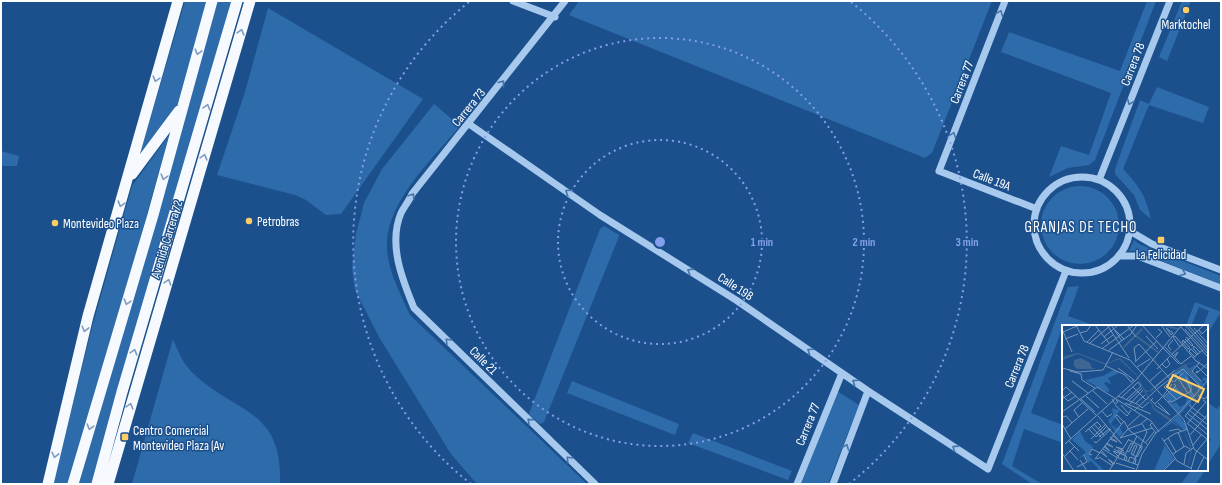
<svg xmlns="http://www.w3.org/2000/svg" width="1222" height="485" font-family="'Sofia Sans Condensed',sans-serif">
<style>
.green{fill:#2e6bab}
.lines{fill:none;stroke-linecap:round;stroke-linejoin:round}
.tertiary{stroke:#a7c9ee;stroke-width:7}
.trunk{stroke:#f6faff;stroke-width:11}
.oneway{stroke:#4574aa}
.oneway2{stroke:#7e9cc0}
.ring{fill:none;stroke:#839eea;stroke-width:2;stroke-dasharray:2 4}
.poi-dot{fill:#ffcd64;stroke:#1b508d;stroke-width:1.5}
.labels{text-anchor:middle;stroke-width:3;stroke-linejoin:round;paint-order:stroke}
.poi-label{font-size:13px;fill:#fff;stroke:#1b508d;text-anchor:start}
.street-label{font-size:13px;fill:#fff;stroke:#1b508d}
.quarter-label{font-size:15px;letter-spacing:1px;fill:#fff;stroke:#1b508d}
.inset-river{fill:none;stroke:#3f6692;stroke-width:2}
.inset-road{fill:none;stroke:#7696bb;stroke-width:1}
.view{fill:#ffcd64;fill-opacity:0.15;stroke:#ffcd64;stroke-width:2}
.inset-edge{fill:none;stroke:#fff;stroke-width:2}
.centre{fill:#839eea;stroke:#1b508d;stroke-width:2}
.ring-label{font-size:12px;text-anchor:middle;font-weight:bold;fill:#839eea;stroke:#1b508d;stroke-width:3;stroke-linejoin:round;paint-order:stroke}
</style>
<rect width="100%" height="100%" fill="#1b508d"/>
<path class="green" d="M 185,1 L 209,1 L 178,104 L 137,164 Z
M 217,1 L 231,1 L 160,261 L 92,484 L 79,484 Z
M 579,1 L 992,1 L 932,153 L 925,158 L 569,15 Z
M 1147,1 L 1156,1 L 1095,160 L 1089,165 L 1068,168 L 1049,177 L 1061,146 L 1089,155 L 1111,93 L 1001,52 L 1009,32 L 1120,71 Z
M 1182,1 L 1191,1 L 1167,61 L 1159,57 Z
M 268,8 L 423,99 L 341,214 L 326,215 L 306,200 L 295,195 L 217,175 L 245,92 Z
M 1157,87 L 1209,107 L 1203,123 L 1149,105 L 1123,169 C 1139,186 1146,196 1151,219 L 1140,210 L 1134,195 L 1115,174 L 1115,169 L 1140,100 L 1149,104 Z
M 434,104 L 460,126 C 433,159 384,203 387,249 C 388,271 401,295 410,315 L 587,484 L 477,484 L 451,454 L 379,337 L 355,290 L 352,268 L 356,234 L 364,203 L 382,169 Z
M 169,135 C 138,252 101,367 69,484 L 53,484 L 92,327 L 132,186 Z
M 1,151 L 19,156 L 17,166 L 1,166 Z
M1041 225a39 39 0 1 1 78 0a39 39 0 1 1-78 0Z
M 604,226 L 619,235 L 618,239 L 544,422 L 540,424 L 529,414 L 530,411 L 600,229 Z
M 1134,240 L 1139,244 L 1221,276 L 1221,284 L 1136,251 L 1129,251 Z
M 1079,286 L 1068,316 L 1096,326 L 1063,326 L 1031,413 L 1063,425 L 1063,443 L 1024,429 L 1012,466 L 1042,484 L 1032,484 L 1002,464 L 1068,287 Z
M 1195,302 L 1221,312 L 1207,334 L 1207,326 L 1203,326 L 1209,311 L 1199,307 L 1191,326 L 1186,326 Z
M 173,339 C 177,349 182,361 189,369 C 231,414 283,405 280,484 L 132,484 Z
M 572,381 L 679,424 L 675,435 L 567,393 Z
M 837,391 L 859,405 L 828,484 L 801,484 Z
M 1207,402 L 1217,409 L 1221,404 L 1221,444 L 1207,466 L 1207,445 L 1211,439 L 1207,438 Z
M 693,433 L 792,471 L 788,480 L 688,443 Z
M 1191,470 L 1205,470 L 1196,484 L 1181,484 Z"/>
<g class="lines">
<path class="tertiary" d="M 513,1 L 555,17
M 565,1 L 412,194 C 409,201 404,207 401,213 C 388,244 402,279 414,308 L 595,484
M 1005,1 L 939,171 L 1037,209
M 469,124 L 600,215 L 736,300 L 868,391 L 988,469 L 1066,271
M1034 225a48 48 0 1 1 96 0a48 48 0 1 1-96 0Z
M 1099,180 L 1170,1
M 1130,231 L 1152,244 L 1221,270
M 1119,256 L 1136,256 L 1143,258 L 1221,288
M 797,484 L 842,373
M 833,484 L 868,391"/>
<path class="trunk" d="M 132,174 L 179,111
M 48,484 L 88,316 L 178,1
M 73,484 L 153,215 L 212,1
M 97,484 L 122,392 L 237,1
M 108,484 L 250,1"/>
</g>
<defs><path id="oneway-chevron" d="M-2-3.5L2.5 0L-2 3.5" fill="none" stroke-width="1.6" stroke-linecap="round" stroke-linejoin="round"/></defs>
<g class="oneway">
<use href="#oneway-chevron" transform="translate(1000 13) rotate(-69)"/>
<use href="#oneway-chevron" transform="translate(502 83) rotate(-52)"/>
<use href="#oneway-chevron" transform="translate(1130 102) rotate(112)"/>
<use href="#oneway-chevron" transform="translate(953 135) rotate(-69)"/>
<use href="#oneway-chevron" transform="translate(568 192) rotate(-145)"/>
<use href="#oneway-chevron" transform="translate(412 196) rotate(-56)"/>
<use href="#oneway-chevron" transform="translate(690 271) rotate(-148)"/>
<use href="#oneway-chevron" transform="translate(1183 273) rotate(21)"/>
<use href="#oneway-chevron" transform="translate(448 341) rotate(-135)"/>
<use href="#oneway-chevron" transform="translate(810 351) rotate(-145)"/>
<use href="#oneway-chevron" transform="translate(855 382) rotate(-146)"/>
<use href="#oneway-chevron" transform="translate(530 421) rotate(-138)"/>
<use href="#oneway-chevron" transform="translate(846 447) rotate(-69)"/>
<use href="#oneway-chevron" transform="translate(955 448) rotate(-147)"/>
<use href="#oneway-chevron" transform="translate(569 459) rotate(-135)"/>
</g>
<g class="oneway2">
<use href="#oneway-chevron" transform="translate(241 32) rotate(-74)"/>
<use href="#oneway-chevron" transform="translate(198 52) rotate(105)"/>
<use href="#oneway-chevron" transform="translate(156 79) rotate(106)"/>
<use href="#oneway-chevron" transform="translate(207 107) rotate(-74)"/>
<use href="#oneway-chevron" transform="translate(204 157) rotate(-74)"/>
<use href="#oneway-chevron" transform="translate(164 177) rotate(106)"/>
<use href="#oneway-chevron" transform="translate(121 204) rotate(106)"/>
<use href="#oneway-chevron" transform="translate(168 282) rotate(-72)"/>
<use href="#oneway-chevron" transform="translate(127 302) rotate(107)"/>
<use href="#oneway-chevron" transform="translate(85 329) rotate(104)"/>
<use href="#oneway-chevron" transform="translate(134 352) rotate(-73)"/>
<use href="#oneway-chevron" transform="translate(130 406) rotate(-73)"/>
<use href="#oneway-chevron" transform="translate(90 427) rotate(106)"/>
<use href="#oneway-chevron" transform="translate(55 455) rotate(103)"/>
</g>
<g class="ring">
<circle cx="660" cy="242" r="102"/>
<circle cx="660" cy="242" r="204"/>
<path d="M471 484A307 307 0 0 1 469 2M851 2A307 307 0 0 1 849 484"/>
</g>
<g class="poi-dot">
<circle cx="1186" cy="10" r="4"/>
<circle cx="249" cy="221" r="4"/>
<circle cx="55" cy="223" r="4"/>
<rect x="1157" y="236" width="8" height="8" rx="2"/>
<rect x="121" y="433" width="8" height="8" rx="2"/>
</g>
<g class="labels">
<g class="poi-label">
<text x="1186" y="29" text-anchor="middle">Marktochel</text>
<text x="257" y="226">Petrobras</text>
<text x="63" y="228">Montevideo Plaza</text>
<text x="1161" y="259" text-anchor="middle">La Felicidad</text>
<text x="133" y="435">Centro Comercial<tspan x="133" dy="15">Montevideo Plaza (Av</tspan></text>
</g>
<g class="street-label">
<text transform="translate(1132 64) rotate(-69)" y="5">Carrera 78</text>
<text transform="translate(961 82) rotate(-69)" y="5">Carrera 77</text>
<text transform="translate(468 107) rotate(-51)" y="5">Carrera 73</text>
<text transform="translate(992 179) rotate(21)" y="5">Calle 19A</text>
<text transform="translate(166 239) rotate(-73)" y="5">Avenida Carrera 72</text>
<text transform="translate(736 286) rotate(33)" y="5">Calle 19B</text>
<text transform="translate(484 360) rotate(45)" y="5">Calle 21</text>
<text transform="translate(1016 366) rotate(-68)" y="5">Carrera 78</text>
<text transform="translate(807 424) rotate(-68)" y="5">Carrera 77</text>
</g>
<g class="quarter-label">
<text x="1081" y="232">GRANJAS DE TECHO</text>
</g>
</g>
<g transform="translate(1062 325)">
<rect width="146" height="146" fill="#1b508d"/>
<path d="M 137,37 L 129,46 L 139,56 L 142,52 L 146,54 L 146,57 L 129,77 L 129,81 L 127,79 L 117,91 L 126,103 L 122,105 L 112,96 L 97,107 L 119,87 L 146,57 L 140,55 L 142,60 L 127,44 ZM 123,41 L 141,60 L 136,66 L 136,59 L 124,46 L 130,60 L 130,67 L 133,70 L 130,73 L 126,68 L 129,66 L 128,60 L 123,64 L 126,60 L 116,49 L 105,52 ZM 52,45 L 57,48 L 46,53 L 49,58 L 48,59 L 45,57 L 42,58 L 48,66 L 45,67 L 23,55 L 41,51 ZM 114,62 L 122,70 L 109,78 L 110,79 L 114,77 L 118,82 L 123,79 L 125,73 L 128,76 L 116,88 L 103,72 ZM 50,83 L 58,85 L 49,99 L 52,102 L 60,96 L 53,102 L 54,104 L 57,101 L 61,108 L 57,112 L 46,96 L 51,90 ZM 18,106 L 23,116 L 31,122 L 27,128 L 28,132 L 43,146 L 35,146 L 36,143 L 29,136 L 26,138 L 23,130 L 16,134 L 24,127 L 10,115 ZM 103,120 L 112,134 L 100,146 L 92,146 Z" fill="#2e6bab"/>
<path d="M 16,28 L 45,39 L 54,34 L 58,33 L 74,49 L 83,65 L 87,66 L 105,51 L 121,40 L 146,33 L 124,40 L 146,65 L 122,41 L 105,52 L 90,66 L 84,67 L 93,84 L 105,91 L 122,106 L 130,124 L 125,146 L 129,124 L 121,105 L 92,85 L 74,50 L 57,34 L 44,40 L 16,29 L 0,35 L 3,31 ZM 19,33 L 28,38 L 30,43 L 34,44 L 15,44 L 12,41 L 12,35 Z" fill="#3f6692"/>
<path class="inset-river" d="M 101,0 L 116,4M 74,11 L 96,27M 62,22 L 80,4"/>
<path class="inset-road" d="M 14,0 L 22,16 L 68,35 L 122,95 L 132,124 L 145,134M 33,0 L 47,18M 45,0 L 67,33M 49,0 L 60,16M 65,0 L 74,12M 80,0 L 101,23M 99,0 L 108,12M 126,0 L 146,23M 124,1 L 146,26M 119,2 L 145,31M 104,3 L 111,8 L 109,10 L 105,4 ZM 132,3 L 146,19M 0,4 L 10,27M 123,4 L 146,29M 53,5 L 62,14M 137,5 L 140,9 L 146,3M 1,7 L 15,1M 18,8 L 25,6 L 29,0M 84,11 L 96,24M 42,12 L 56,0M 94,13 L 100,7 L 96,4M 3,14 L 16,9M 123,14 L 130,21 L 131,20 L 124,12M 121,15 L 128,23 L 126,24 L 120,17 ZM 25,17 L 37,5M 28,18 L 49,0M 39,19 L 51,10M 103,22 L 119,39 L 129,31M 118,22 L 111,12 L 113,11 L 133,35 L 146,44M 41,23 L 72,0M 101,23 L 117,39M 47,25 L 69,9 L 75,0M 109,25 L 106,21 L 111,15M 110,29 L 142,0M 136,29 L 131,23 L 132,21 L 138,27M 111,31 L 116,27 L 113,32M 133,32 L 127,26 L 129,24 L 135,30M 131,33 L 141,25M 74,36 L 72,23 L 77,19 L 111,57M 73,37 L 95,16M 138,37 L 130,46 L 139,56M 100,39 L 104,43 L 108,39 L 105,34M 44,41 L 63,50 L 69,57 L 72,55M 135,41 L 146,52M 75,42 L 88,34M 0,43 L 16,47 L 41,45 L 51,27M 56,43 L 72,55M 7,44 L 8,46 L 19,49 L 20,55 L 33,63M 95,44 L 109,30M 136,46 L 134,47 L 135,48 L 146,38M 113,48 L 125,67M 10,56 L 26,68M 87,57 L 99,46M 112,57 L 121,48M 105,59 L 102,62 L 114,74M 71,62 L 84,75M 93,62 L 113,45M 95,64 L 121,44 L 139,62M 0,66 L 4,62 L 34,90M 31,66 L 45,79M 0,70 L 6,76 L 14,71M 136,70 L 142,74 L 146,71M 24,71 L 37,83 L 33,79M 56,71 L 77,80M 101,71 L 110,59M 60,72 L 76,57M 102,72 L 114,61 L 112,59M 91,73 L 89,75 L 93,79 L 101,71M 138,73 L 123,91 L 146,110M 0,74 L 10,67M 19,74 L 33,87M 50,74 L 53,79 L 56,77 L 54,75M 65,74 L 79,61 L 76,57M 67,75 L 80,63M 106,76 L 110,77 L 129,66 L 124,52M 63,78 L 89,89M 74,78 L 83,70M 96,78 L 107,89M 53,80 L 65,91 L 69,85M 59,80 L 67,89M 67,80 L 81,65M 93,80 L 108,90M 127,80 L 146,95M 78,81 L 80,83 L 87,77M 127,85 L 146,100M 40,86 L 45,92 L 50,89M 72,86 L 94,65M 0,87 L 35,62 L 89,96 L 97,107M 125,88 L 146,105M 36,91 L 60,119M 0,92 L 4,91 L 10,98M 17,92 L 12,85 L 20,78M 90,98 L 88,100 L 94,108M 0,99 L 9,114M 32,99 L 42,110M 59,99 L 53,91 L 55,90 L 62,97M 125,99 L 144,77 L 141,75M 126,99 L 145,114M 29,101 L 39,112M 65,102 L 79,89M 3,104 L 26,84M 27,104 L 34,112 L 45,101M 107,106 L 116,104 L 119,106M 23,107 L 35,97 L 39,101 L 36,104M 116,107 L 122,122M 50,110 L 59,118M 128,110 L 146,89M 37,112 L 48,103M 58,113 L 66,104 L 79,99 L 85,94M 58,113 L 90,103M 100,113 L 115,136 L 130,144M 106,113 L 114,127M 29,114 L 44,99M 48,114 L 55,117 L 48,112M 67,115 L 81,122M 7,116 L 17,126M 32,116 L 34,118 L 49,104M 102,116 L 112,109 L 126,104M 84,117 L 92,107M 3,119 L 74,55 L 120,0M 44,119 L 51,122 L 45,118M 131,120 L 139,110M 42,122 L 48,126 L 43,121M 41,124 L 54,132 L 76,140M 52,124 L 65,132 L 64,136M 61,124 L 54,122 L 62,126M 56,125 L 64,129 L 62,135M 8,126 L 16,135M 65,126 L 67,127 L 75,111M 38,127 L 45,132 L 40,126M 0,128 L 12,146M 64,128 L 69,118 L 71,119M 111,129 L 123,121 L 128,124M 30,130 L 27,129 L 30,124 L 38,128M 71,130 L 75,121 L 73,120 L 69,129 L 75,132 L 80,123 L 77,122M 3,131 L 12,122M 37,132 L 51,141M 57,132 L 51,126 L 62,130M 37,133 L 33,134 L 62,96 L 67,105 L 85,119M 18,135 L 25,146M 66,137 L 68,132 L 74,134 L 73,139M 54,138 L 73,144M 71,138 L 85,107 L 80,99M 122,139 L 124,128 L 131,123M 52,140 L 46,134 L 53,139M 15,142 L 25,137 L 22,130M 129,144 L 134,127 L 146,113M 47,146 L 67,114M 74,146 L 80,129 L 93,109 L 119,86 L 146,55M 101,146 L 113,134M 135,146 L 142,132"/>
<path class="view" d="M 111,50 L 142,64 L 136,77 L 105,62 Z"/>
<rect width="146" height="146" class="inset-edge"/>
</g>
<circle cx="660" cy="242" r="6" class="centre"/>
<g class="ring-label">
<text x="762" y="246">1 min</text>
<text x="864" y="246">2 min</text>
<text x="967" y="246">3 min</text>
</g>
<rect width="1222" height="485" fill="none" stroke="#ffffff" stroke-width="4"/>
</svg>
